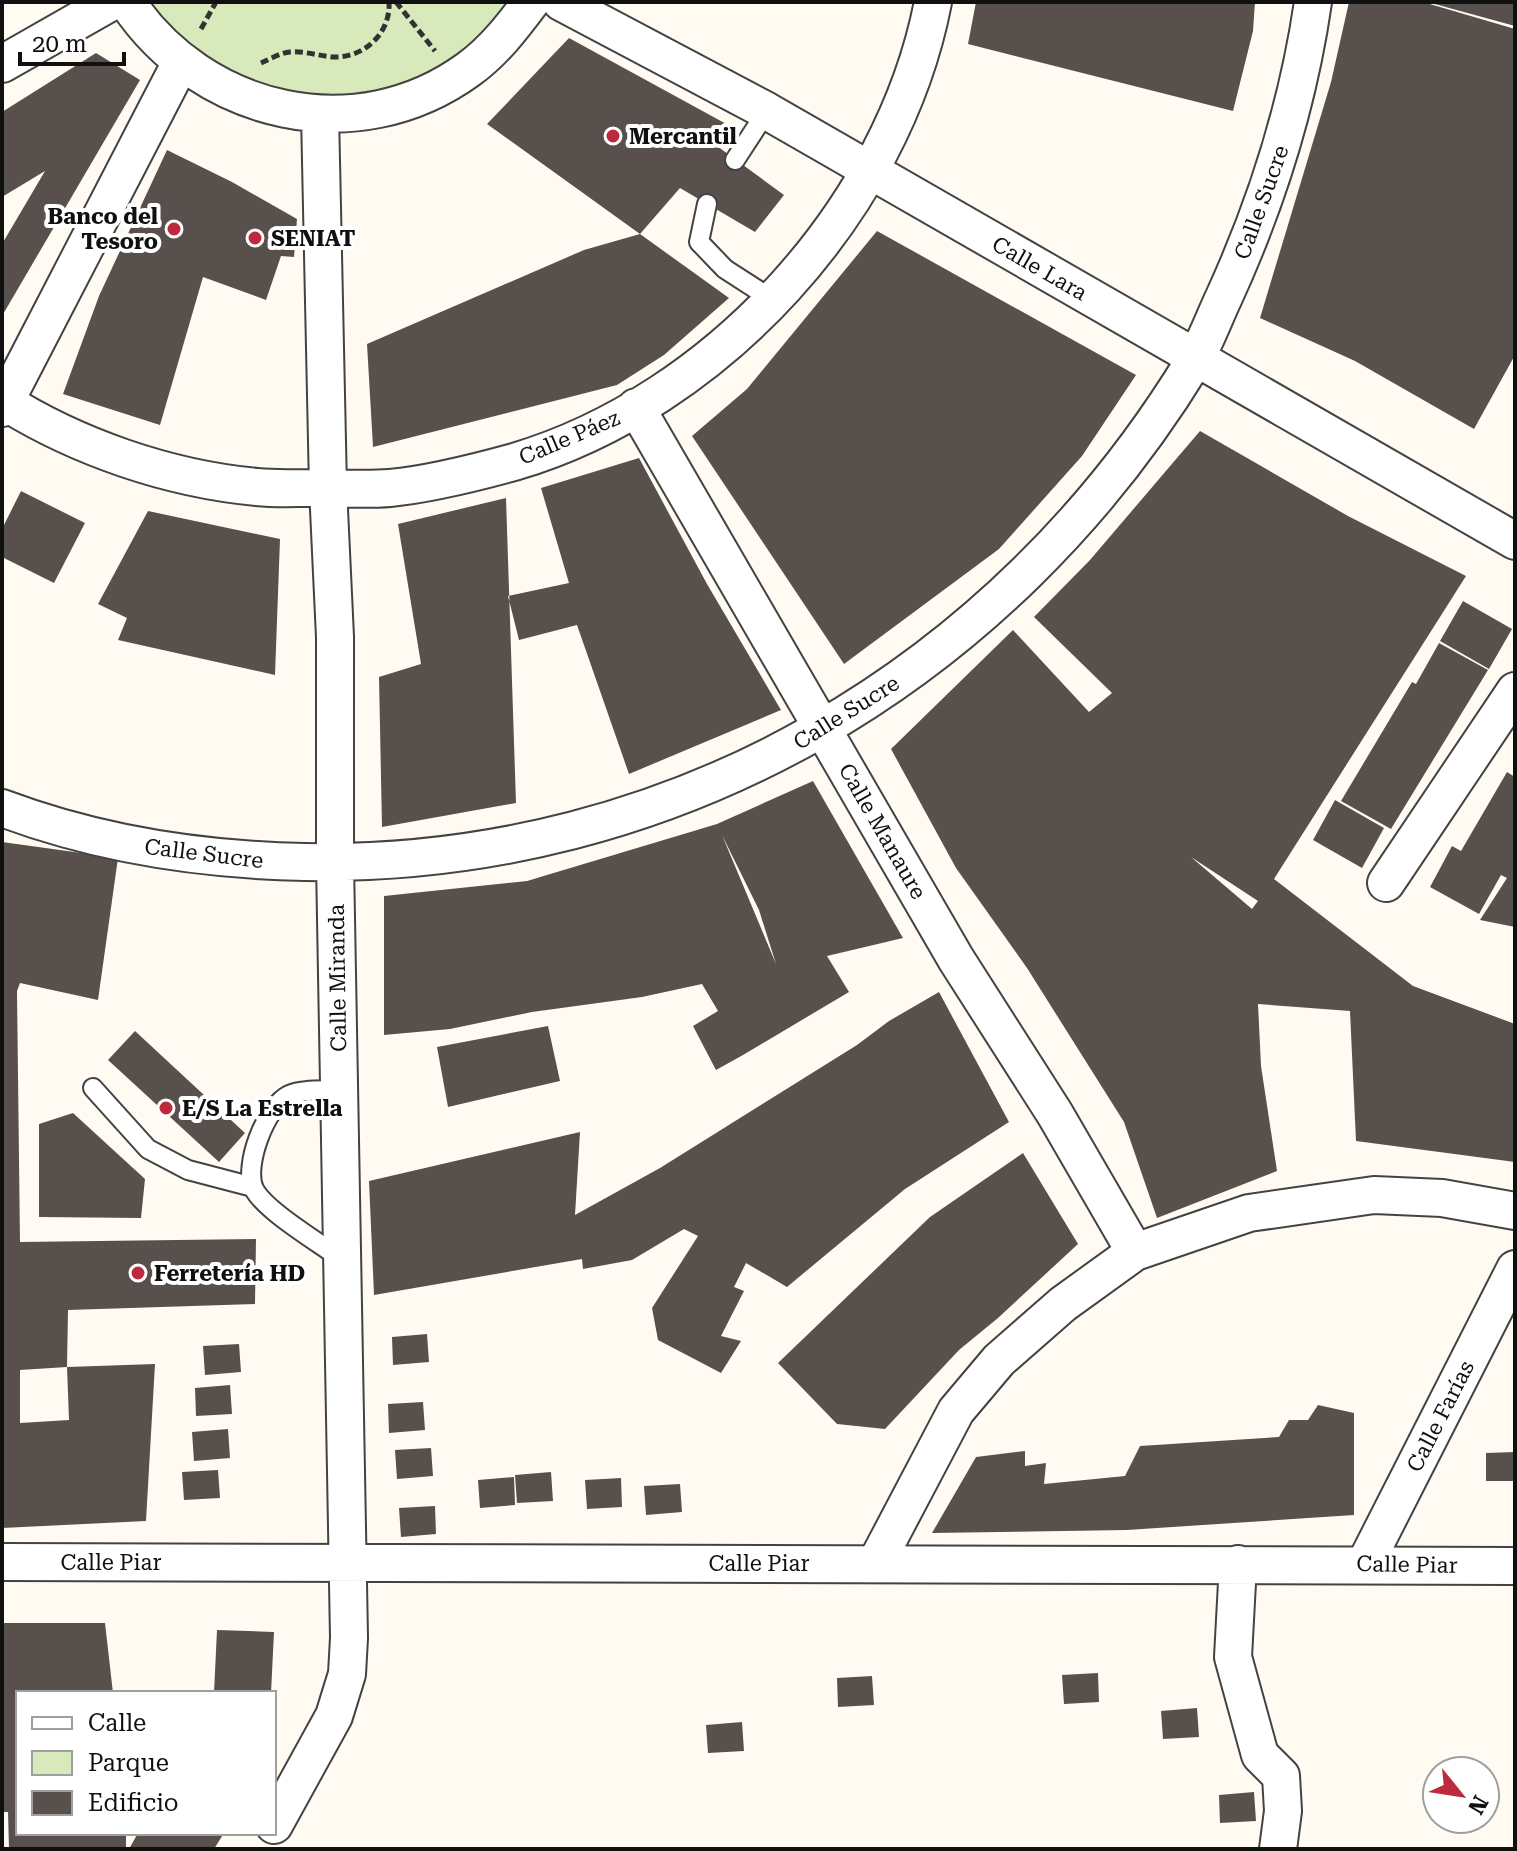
<svg xmlns="http://www.w3.org/2000/svg" width="1517" height="1851" font-family="'Roboto Serif',serif">
<style>
.green{fill:#d8e9bc}
.building{fill:#58504c;fill-rule:evenodd}
.lines{fill:none;stroke-linecap:round;stroke-linejoin:round}
.lane-casing{stroke:#434343;stroke-width:22}
.street-casing{stroke:#434343;stroke-width:40}
.path{stroke:#323232;stroke-width:5;stroke-dasharray:8 4;stroke-linecap:butt}
.lane{stroke:#fff;stroke-width:18}
.street{stroke:#fff;stroke-width:36}
.poi-dot{fill:#bd2a3f;stroke:#fff;stroke-width:3}
.labels{text-anchor:middle;stroke-width:8;stroke-linejoin:round;paint-order:stroke}
.poi-label{font-size:22px;font-weight:bold;fill:#101010;stroke:#fff;text-anchor:start}
.street-label{font-size:22px;fill:#101010;stroke:#fff}
</style>
<rect width="100%" height="100%" fill="#fffbf3"/>
<path class="green" d="M 127,2 L 531,2 L 423,95 L 282,109 Z"/>
<path class="building" d="M 976,2 L 1255,2 L 1253,31 L 1233,111 L 968,44 Z
M 1349,2 L 1423,2 L 1515,29 L 1515,355 L 1474,429 L 1355,361 L 1260,318 L 1331,82 Z
M 1431,2 L 1515,2 L 1515,26 L 1431,3 Z
M 569,38 L 730,126 L 717,146 L 784,195 L 755,232 L 680,188 L 640,234 L 487,124 Z
M 96,53 L 140,80 L 2,316 L 2,244 L 45,171 L 2,197 L 2,112 Z
M 167,150 L 232,182 L 297,219 L 294,257 L 281,256 L 266,300 L 203,277 L 160,425 L 63,394 L 99,296 Z
M 877,231 L 1136,375 L 1082,456 L 999,549 L 844,664 L 692,436 L 747,389 Z
M 640,234 L 729,298 L 664,355 L 617,385 L 373,447 L 367,344 L 584,250 Z
M 1200,431 L 1348,516 L 1466,576 L 1274,879 L 1413,986 L 1515,1024 L 1515,1162 L 1356,1141 L 1350,1011 L 1258,1004 L 1261,1066 L 1277,1171 L 1157,1218 L 1124,1122 L 1027,968 L 956,868 L 891,749 L 1013,630 L 1089,712 L 1112,693 L 1034,617 L 1090,560 ZM 1191,857 L 1258,901 L 1252,909 Z
M 639,458 L 707,584 L 781,710 L 629,774 L 577,625 L 519,640 L 508,596 L 569,583 L 541,488 Z
M 21,491 L 85,523 L 54,583 L 2,557 L 2,529 Z
M 506,498 L 516,803 L 382,827 L 379,677 L 421,664 L 398,524 Z
M 148,511 L 280,539 L 275,675 L 118,640 L 127,618 L 98,604 Z
M 1463,601 L 1512,629 L 1489,669 L 1440,641 Z
M 1439,643 L 1488,670 L 1391,829 L 1341,801 L 1412,682 L 1416,684 Z
M 1507,772 L 1515,777 L 1515,927 L 1480,920 L 1507,878 L 1501,875 L 1479,914 L 1430,887 L 1452,846 L 1461,851 Z
M 813,781 L 903,938 L 827,956 L 849,992 L 743,1055 L 716,1070 L 693,1026 L 718,1011 L 702,984 L 642,997 L 532,1012 L 450,1029 L 384,1035 L 384,896 L 527,881 L 717,824 ZM 722,835 L 759,910 L 776,964 Z
M 1335,800 L 1384,828 L 1362,868 L 1313,840 Z
M 2,842 L 118,858 L 98,1000 L 20,983 L 17,991 L 20,1242 L 256,1239 L 255,1304 L 68,1310 L 67,1367 L 20,1370 L 20,1423 L 69,1420 L 67,1367 L 155,1364 L 146,1521 L 2,1528 Z
M 939,992 L 1009,1122 L 905,1189 L 787,1287 L 746,1263 L 734,1287 L 744,1291 L 721,1336 L 741,1341 L 721,1373 L 658,1340 L 652,1308 L 698,1236 L 684,1229 L 632,1260 L 583,1269 L 582,1259 L 374,1295 L 369,1181 L 580,1132 L 575,1215 L 660,1168 L 857,1045 L 889,1021 Z
M 548,1026 L 560,1081 L 448,1107 L 437,1047 Z
M 135,1031 L 245,1133 L 219,1162 L 108,1060 Z
M 73,1113 L 145,1179 L 141,1218 L 39,1217 L 39,1124 Z
M 1023,1153 L 1078,1244 L 998,1318 L 959,1350 L 885,1429 L 837,1424 L 778,1363 L 930,1217 Z
M 427,1334 L 429,1362 L 393,1365 L 392,1337 Z
M 239,1344 L 241,1372 L 205,1375 L 203,1346 Z
M 230,1385 L 232,1414 L 196,1416 L 195,1388 Z
M 423,1402 L 425,1430 L 389,1433 L 388,1404 Z
M 1318,1405 L 1354,1413 L 1354,1515 L 1127,1530 L 932,1533 L 976,1457 L 1025,1451 L 1025,1466 L 1046,1463 L 1044,1484 L 1125,1476 L 1140,1446 L 1279,1437 L 1289,1420 L 1308,1420 Z
M 228,1429 L 230,1458 L 194,1461 L 192,1432 Z
M 431,1448 L 433,1476 L 397,1479 L 395,1450 Z
M 1515,1452 L 1515,1481 L 1486,1481 L 1486,1453 Z
M 218,1470 L 220,1498 L 184,1500 L 182,1472 Z
M 551,1472 L 553,1501 L 517,1503 L 515,1475 Z
M 514,1477 L 515,1505 L 480,1508 L 478,1480 Z
M 621,1478 L 622,1507 L 587,1509 L 585,1480 Z
M 680,1484 L 682,1512 L 646,1515 L 644,1486 Z
M 435,1506 L 436,1534 L 401,1537 L 399,1508 Z
M 2,1623 L 105,1623 L 113,1693 L 18,1693 L 18,1833 L 126,1833 L 126,1849 L 9,1849 L 8,1812 L 2,1812 Z
M 217,1630 L 274,1632 L 271,1693 L 214,1693 Z
M 1098,1673 L 1099,1702 L 1064,1704 L 1062,1675 Z
M 872,1676 L 874,1705 L 838,1707 L 837,1678 Z
M 1197,1708 L 1199,1737 L 1163,1739 L 1161,1711 Z
M 742,1722 L 744,1751 L 708,1753 L 706,1725 Z
M 1254,1792 L 1256,1821 L 1220,1823 L 1219,1795 Z
M 138,1833 L 224,1833 L 214,1849 L 129,1849 Z"/>
<g class="lines">
<g class="lane-casing">
<path id="lane" d="M 735,160 L 767,111
M 707,204 L 699,242 L 725,269 L 773,300
M 93,1088 L 148,1149 L 188,1170 L 253,1187
M 339,1090 C 325,1091 301,1089 289,1095 C 266,1106 243,1166 254,1189 C 265,1211 320,1243 341,1259"/>
</g>
<g class="street-casing">
<path id="street" d="M 127,2 C 202,115 357,151 469,69 C 494,51 513,26 531,2
M 561,2 L 767,111 L 1515,541
M 2,64 L 111,2
M 2,400 C 76,447 169,479 257,487 C 275,489 293,488 311,488 C 337,488 364,490 390,488 C 431,484 474,473 514,462 C 717,402 893,209 933,2
M 636,407 L 956,959 L 1055,1114 L 1135,1252
M 2,408 L 181,62
M 2,808 C 98,844 203,860 305,862 C 674,868 1003,675 1194,361 C 1206,341 1214,318 1224,297 C 1267,203 1298,105 1313,2
M 1386,883 L 1515,691
M 2,1562 L 1515,1566
M 876,1563 L 956,1411 L 999,1360 L 1063,1304 L 1135,1252 L 1249,1213 L 1374,1195 L 1442,1198 L 1515,1211
M 1238,1564 L 1233,1657 L 1260,1755 L 1281,1776 L 1283,1811 L 1278,1849
M 1365,1564 L 1515,1269
M 274,1825 L 334,1716 L 347,1674 L 349,1638 L 335,863 L 335,637 L 328,488 L 320,114"/>
</g>
<path class="path" d="M 396,2 L 435,51
M 201,29 L 216,2
M 261,63 C 270,59 280,53 290,52 C 306,51 319,56 334,57 C 364,58 391,33 389,2"/>
<use href="#lane" class="lane"/>
<use href="#street" class="street"/>
</g>
<g class="poi-dot">
<circle cx="613" cy="136" r="8"/>
<circle cx="174" cy="229" r="8"/>
<circle cx="255" cy="238" r="8"/>
<circle cx="166" cy="1108" r="8"/>
<circle cx="138" cy="1273" r="8"/>
</g>
<g class="labels">
<g class="poi-label">
<text x="629" y="144">Mercantil</text>
<text x="158" y="224" text-anchor="end">Banco del<tspan x="158" dy="25">Tesoro</tspan></text>
<text x="271" y="246">SENIAT</text>
<text x="182" y="1116">E/S La Estrella</text>
<text x="154" y="1281">Ferretería HD</text>
</g>
<g class="street-label">
<text transform="translate(1261 202) rotate(-70)" y="8">Calle Sucre</text>
<text transform="translate(1040 268) rotate(30)" y="8">Calle Lara</text>
<text transform="translate(569 437) rotate(-23)" y="8">Calle Páez</text>
<text transform="translate(846 712) rotate(-32)" y="8">Calle Sucre</text>
<text transform="translate(883 831) rotate(60)" y="8">Calle Manaure</text>
<text transform="translate(204 853) rotate(7)" y="8">Calle Sucre</text>
<text transform="translate(337 978) rotate(-91)" y="8">Calle Miranda</text>
<text transform="translate(1440 1416) rotate(-63)" y="8">Calle Farías</text>
<text x="111" y="1570">Calle Piar</text>
<text x="759" y="1571">Calle Piar</text>
<text transform="translate(1407 1564) rotate(1)" y="8">Calle Piar</text>
</g>
</g>
<rect width="1517" height="1851" fill="none" stroke="#101010" stroke-width="8"/>
<rect x="16" y="1691" width="260" height="144" fill="#ffffff" stroke="#9f9f9f" stroke-width="2"/>
<rect x="32" y="1717" width="40" height="12" fill="#ffffff" stroke="#9f9f9f" stroke-width="2"/>
<text x="88" y="1731" font-size="24" fill="#101010">Calle</text>
<rect x="32" y="1751" width="40" height="24" fill="#d8e9bc" stroke="#9f9f9f" stroke-width="2"/>
<text x="88" y="1771" font-size="24" fill="#101010">Parque</text>
<rect x="32" y="1791" width="40" height="24" fill="#58504c" stroke="#9f9f9f" stroke-width="2"/>
<text x="88" y="1811" font-size="24" fill="#101010">Edificio</text>
<g transform="translate(1461 1795) rotate(120)"><circle r="38" fill="#ffffff" stroke="#9f9f9f" stroke-width="2"/>
<path d="M0-6L14 30L0 20L-14 30Z" fill="#bd2a3f"/>
<text y="-12" font-size="22" font-weight="bold" text-anchor="middle" fill="#101010">N</text>
</g>
<path d="M20 52v12h104v-12" fill="none" stroke="#101010" stroke-width="4"/>
<text x="32" y="52" font-size="24" fill="#101010" stroke="#ffffff" stroke-width="6" paint-order="stroke">20 m</text>
</svg>
